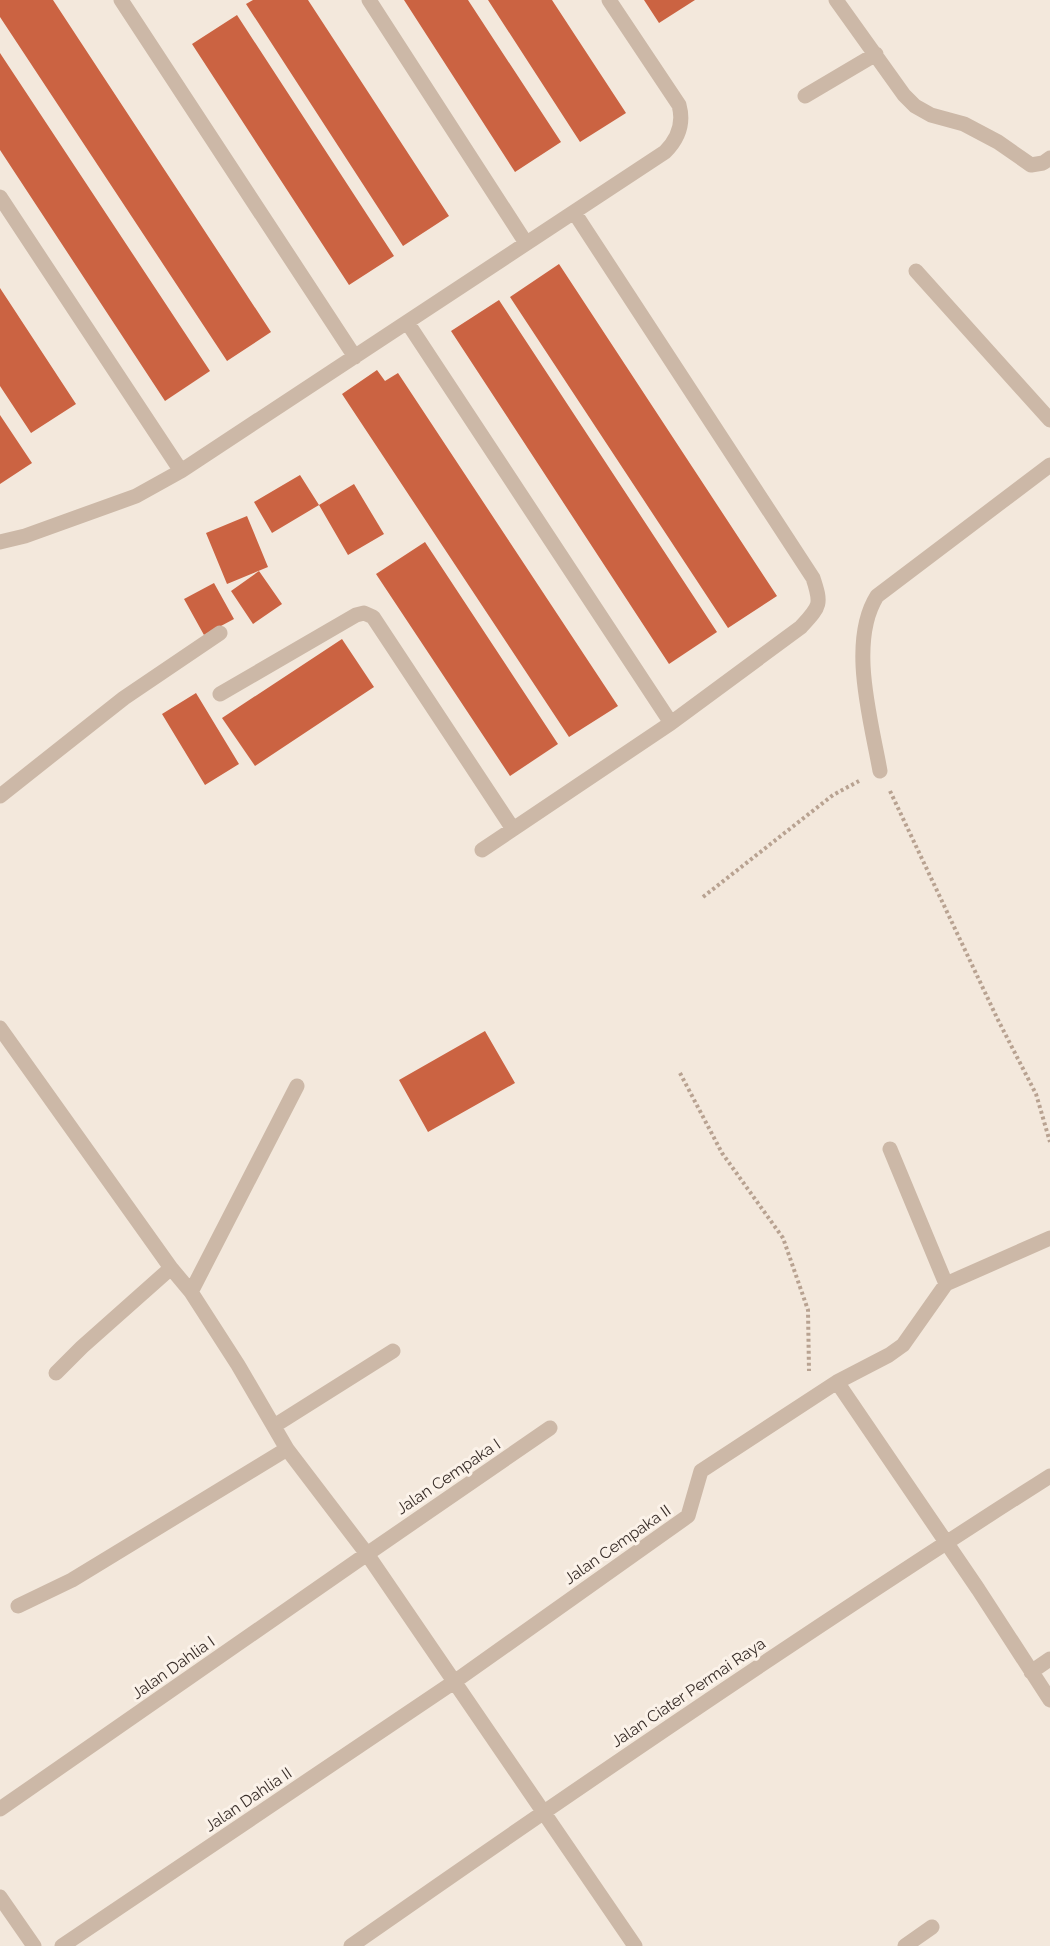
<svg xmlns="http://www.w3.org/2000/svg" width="1050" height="1946" font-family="Raleway,sans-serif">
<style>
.building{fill:#cb6342}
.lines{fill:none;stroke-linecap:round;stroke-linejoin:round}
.path{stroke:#b8a291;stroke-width:4;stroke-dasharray:3 3;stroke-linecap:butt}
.minor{stroke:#ccb8a7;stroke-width:15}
.labels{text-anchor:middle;stroke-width:6;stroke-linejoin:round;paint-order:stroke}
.street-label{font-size:16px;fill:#382d28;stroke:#fbf2e9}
</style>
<rect width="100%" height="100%" fill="#f3e8dc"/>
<path class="building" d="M 0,0 L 53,0 L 271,332 L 227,361 L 0,17 Z
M 253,0 L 308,0 L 449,216 L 403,246 L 246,4 Z
M 404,0 L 468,0 L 561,142 L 515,172 Z
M 488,0 L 552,0 L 626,113 L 580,142 Z
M 644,0 L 695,0 L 659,23 Z
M 237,15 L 394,256 L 349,285 L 192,44 Z
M 0,53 L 210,371 L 165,401 L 0,150 Z
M 559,264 L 777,596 L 728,628 L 510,297 Z
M 0,288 L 76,404 L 31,433 L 0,386 Z
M 499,300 L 717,632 L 669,664 L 451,331 Z
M 377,370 L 385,381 L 398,373 L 618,706 L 569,737 L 342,394 Z
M 0,415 L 32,463 L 0,484 Z
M 300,475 L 319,505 L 272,533 L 254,502 Z
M 354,484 L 384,534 L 348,555 L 319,505 Z
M 247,516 L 268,567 L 227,584 L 206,533 Z
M 425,542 L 558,744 L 510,776 L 376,574 Z
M 259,571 L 282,604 L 253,624 L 231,591 Z
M 214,583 L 234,619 L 204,635 L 184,599 Z
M 342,639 L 374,687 L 255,766 L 222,718 Z
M 196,693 L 239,764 L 205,785 L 162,714 Z
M 485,1031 L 515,1083 L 428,1132 L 399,1080 Z"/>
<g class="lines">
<path class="path" d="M 890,791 L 998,1020 L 1036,1094 L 1050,1142
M 703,897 L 833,795 L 859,781
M 680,1073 L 722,1153 L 783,1238 L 808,1310 L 809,1371"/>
<path class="minor" d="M 121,0 L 355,357
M 369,0 L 526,243
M 836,0 L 904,95 L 915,106 L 931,115 L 964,124 L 998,142 L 1031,165 L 1043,163 L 1050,158
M 805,96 L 876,54
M 0,197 L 181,471
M 916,271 L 1050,420
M 407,322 L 671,723
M 0,542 L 25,536 L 136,496 L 181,471 L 665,152 C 678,139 684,123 679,105 L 609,0
M 220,694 L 356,615 L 364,613 L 373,617 L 513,829
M 880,771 C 871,720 848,642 877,596 L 1050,465
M 0,796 L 124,698 L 220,633
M 482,850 L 671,723 L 801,627 C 820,606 822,605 813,578 L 574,212
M 0,1028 L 171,1268 L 191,1292 L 238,1365 L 287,1449 L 367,1554 L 635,1946
M 890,1149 L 946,1284
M 191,1292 L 297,1086
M 56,1373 L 82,1347 L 171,1268
M 837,1382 L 978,1589 L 1050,1700
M 274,1426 L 393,1351
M 18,1606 L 72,1580 L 287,1449
M 1031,1672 L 1050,1659
M 0,1809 L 367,1554 L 550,1428
M 0,1897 L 34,1946
M 62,1946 L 454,1682 L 688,1516 L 701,1471 L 837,1382 L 889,1355 L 903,1345 L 946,1284 L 1050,1238
M 351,1946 C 581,1785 813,1627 1050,1476
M 905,1946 L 932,1927"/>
</g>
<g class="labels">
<g class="street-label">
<text transform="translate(448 1476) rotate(-34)" y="6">Jalan Cempaka I</text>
<text transform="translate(617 1544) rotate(-35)" y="6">Jalan Cempaka II</text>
<text transform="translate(173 1667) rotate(-35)" y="6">Jalan Dahlia I</text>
<text transform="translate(688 1692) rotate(-34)" y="6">Jalan Ciater Permai Raya</text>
<text transform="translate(248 1799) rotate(-34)" y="6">Jalan Dahlia II</text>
</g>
</g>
</svg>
